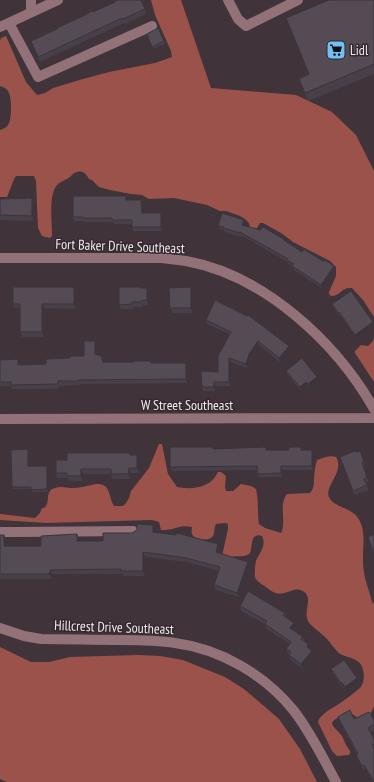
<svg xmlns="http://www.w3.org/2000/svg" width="374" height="782" font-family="'PT Sans Narrow',sans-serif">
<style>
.forest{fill:#9a524b}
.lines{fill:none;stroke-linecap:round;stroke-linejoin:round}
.minor{stroke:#937178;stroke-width:10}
.wall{fill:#484049}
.shaded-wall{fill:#3b343c}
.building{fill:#544b55;stroke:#3b343c}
.labels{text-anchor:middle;stroke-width:3;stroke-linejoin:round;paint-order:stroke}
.poi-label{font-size:14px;fill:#f0e8ec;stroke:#352930;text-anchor:start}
.street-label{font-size:14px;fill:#f0e8ec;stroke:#352930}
</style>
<rect width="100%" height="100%" fill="#40343a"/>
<path class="forest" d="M 151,0 L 181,0 L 211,88 L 296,95 L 332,112 L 356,135 L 374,171 L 374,317 L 363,300 L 352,288 C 341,287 341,296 331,296 L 329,294 L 329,292 L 336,276 L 336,267 L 330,261 L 293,242 L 281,233 L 263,223 L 260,223 L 252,236 L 249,223 L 245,219 L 240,216 L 226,211 L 220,211 L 207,205 L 174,198 L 149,199 L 142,195 L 131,194 L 110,190 L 99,187 L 92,180 L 89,179 C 86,173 82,169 74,173 C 73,174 71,176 70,177 C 64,181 58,182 55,188 C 49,200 52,221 52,234 L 52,236 L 50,238 L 42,236 L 38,228 L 36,181 L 34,176 L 17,176 L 15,177 L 7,197 L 0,197 L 0,130 C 3,129 6,128 8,125 C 12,119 12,96 8,91 C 6,88 3,87 0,86 L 0,41 L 1,38 L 6,36 L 26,82 L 37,95 L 45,93 L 53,88 L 83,79 L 109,72 L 155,63 L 172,57 L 171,51 L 155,15 Z
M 374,337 L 374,382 L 355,353 L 355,351 L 361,345 L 368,346 L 373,341 Z
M 159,444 L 162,444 L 168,474 L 177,487 C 192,490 211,488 218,472 L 221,472 L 226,476 L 225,487 L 226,491 L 233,491 L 241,484 L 251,486 L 256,489 C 259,501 257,513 259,524 L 265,528 L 281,533 C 287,522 278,505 287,494 L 310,493 C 316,487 313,478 315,470 C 315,467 316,463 317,460 C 323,458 330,455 336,457 C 345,472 324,486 329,497 C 333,507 352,508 358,518 C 366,530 363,544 363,557 C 363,562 363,567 364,572 C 365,582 370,592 372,602 L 374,604 L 374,706 L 370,715 L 358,718 C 346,710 348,710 336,719 L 334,720 L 332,723 L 333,726 L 342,736 L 346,745 L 350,751 L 350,753 L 349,755 L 337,756 L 332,751 L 318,722 L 319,719 C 325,711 335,707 343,701 C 349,697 355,692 360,688 C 366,682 365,665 357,661 C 352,657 346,657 340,654 C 335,650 331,643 326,638 C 321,633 315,629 310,624 C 300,613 317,595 300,590 C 297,589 293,590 291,591 C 279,595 276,595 266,587 C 263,585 258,582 256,579 C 254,577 255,573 255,570 C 255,567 255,565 256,561 C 259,553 267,546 262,536 L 258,535 L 254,537 C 251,542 252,548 250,553 C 246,558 237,555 231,557 C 229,557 227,559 225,560 L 222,556 L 228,529 L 228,524 L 226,523 L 216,524 C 214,527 215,533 213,536 C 209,542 194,540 192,534 C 191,532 192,529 192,527 C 182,525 180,527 172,529 C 168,530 165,530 161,530 L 159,522 L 152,520 L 46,523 L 0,520 L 0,514 L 35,518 L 40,513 L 42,508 L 44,508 C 50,504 46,496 50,491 C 52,488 58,487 61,487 C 64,487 68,488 71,488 C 80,488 87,486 96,484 C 99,484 102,484 105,486 C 110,490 110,500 114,506 L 123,506 L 126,503 L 129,498 L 131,491 L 149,468 Z
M 0,647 L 31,662 L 49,662 L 70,657 L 138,655 L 160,656 L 183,660 L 225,677 L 244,689 L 279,719 L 300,749 L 317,782 L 7,782 L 0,779 Z"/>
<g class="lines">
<path class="minor" d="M 228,0 L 238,19 L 246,26 L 298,0
M 31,12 L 31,0
M 9,23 L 38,77 L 152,26
M 0,27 L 58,0
M 0,258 L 162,258 C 170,259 178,260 186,261 C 264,275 336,342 374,409
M 0,419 L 374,418
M 0,532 L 17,532 L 133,531
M 0,628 L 24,636 L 41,639 C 68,639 94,640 120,640 C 139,640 157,640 175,643 C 221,649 265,675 294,711 C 311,733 323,758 336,782"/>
</g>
<path class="wall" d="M 374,0 L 374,74 L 308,101 L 299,79 L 309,74 L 286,18 Z
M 145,9 L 146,14 L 125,24 L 124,23 L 40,62 L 31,41 L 93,12 Z
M 158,28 L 165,44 L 153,49 L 147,34 Z
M 0,199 L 33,203 L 33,221 L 0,220 Z
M 127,200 L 142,204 L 143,213 L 161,213 L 162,217 L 162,231 L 134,231 L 132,227 L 132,224 L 114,224 L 113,222 L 84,222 L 83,221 L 74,221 L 73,217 Z
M 244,220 L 245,224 L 244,226 L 284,239 L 285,241 L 302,252 L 335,269 L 322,288 L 294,270 L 292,266 L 288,263 L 288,262 L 241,235 L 241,237 L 225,232 L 224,230 L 220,229 L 218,226 Z
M 74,287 L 76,292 L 76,309 L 44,308 L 44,337 L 22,337 L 20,332 L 20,308 L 14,308 L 13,304 Z
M 141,287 L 142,288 L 147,288 L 149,293 L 149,305 L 143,305 L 143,307 L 133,307 L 133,309 L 121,309 L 119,305 Z
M 351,291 L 356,337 L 340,315 L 339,316 L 333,307 L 332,304 Z
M 192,292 L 193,313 L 172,313 L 170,308 Z
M 206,320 L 291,350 L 280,362 L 259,345 L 250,358 L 247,368 L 231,362 L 231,386 L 215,386 L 215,391 L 203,391 L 202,387 L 218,372 L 229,334 L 207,324 Z
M 95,341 L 96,345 L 96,354 L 103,362 L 134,362 L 151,361 L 152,363 L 186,363 L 187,368 L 187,383 L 81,384 L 81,385 L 59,386 L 59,389 L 12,389 L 11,386 L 0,386 L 0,358 L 1,360 L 20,363 L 20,365 L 46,364 L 70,358 L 84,356 Z
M 286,371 L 319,382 L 310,389 L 308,386 L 301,391 L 288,375 Z
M 28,449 L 29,452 L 29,466 L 48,469 L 48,492 L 32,492 L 31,489 L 12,489 L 12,487 Z
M 213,449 L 267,450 L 312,450 L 313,453 L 313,470 L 282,470 L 282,477 L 259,477 L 258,474 L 257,470 L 172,471 L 170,467 Z
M 360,451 L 365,466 L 363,467 L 369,482 L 366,483 L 369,490 L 354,495 L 340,457 Z
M 130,453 L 131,455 L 137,455 L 139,459 L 139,473 L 131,473 L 130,479 L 112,479 L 111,474 L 83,474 L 83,481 L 69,481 L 68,478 L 57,478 L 56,473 L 67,460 Z
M 155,529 L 155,532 L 218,544 L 219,549 L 218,553 L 249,567 L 239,597 L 216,590 L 214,585 L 219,571 L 187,562 L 145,557 L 145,576 L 123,576 L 122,574 L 52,574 L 52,579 L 0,579 L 0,535 L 4,535 L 6,540 L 6,546 L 41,546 L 77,534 L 79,541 L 103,541 L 132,533 Z
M 240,606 L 285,613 L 286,617 L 296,627 L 294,631 L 303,637 L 304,641 L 310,649 L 313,655 L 303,669 L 291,660 L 289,655 L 290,655 L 288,653 L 286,649 L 290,644 L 267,629 L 265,624 L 241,611 Z
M 331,669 L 357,678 L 359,683 L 347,692 L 344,687 L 343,688 L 333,674 Z
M 338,717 L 374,720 L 374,730 L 370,732 L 374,739 L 374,782 L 373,782 L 366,769 L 364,770 L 358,760 L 356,755 L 357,754 L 340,722 Z"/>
<path class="shaded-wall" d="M 32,198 L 33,203 L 33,221 L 32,216 Z
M 141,200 L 142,204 L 144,217 L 142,213 Z
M 161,213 L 162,217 L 162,231 L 161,227 Z
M 244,220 L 245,224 L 243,228 L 242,225 Z
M 334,266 L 335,269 L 322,288 L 321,285 Z
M 74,287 L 76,292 L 76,309 L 74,304 Z
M 191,287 L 192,292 L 193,313 L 191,308 Z
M 147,288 L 149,293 L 149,305 L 147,300 Z
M 42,304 L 44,308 L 44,337 L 42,332 Z
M 373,322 L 374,324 L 356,337 L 355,335 Z
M 95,341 L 96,345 L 96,358 L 95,354 Z
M 258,341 L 259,345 L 250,358 L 247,368 L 246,364 L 249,354 Z
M 289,346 L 291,350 L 280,362 L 279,358 Z
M 229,358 L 231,362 L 231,386 L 229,382 Z
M 186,363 L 187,368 L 187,383 L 186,379 Z
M 317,377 L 319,382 L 310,389 L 308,384 Z
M 214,382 L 215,386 L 215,391 L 214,387 Z
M 306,382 L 308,386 L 301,391 L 300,387 Z
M 28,449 L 29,452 L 29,469 L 28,466 Z
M 312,450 L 313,453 L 313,470 L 312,466 Z
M 137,455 L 139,459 L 139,473 L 137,468 Z
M 47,466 L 48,469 L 48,492 L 47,489 Z
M 281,466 L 282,470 L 282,477 L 281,473 Z
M 129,468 L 131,473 L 130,479 L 128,474 Z
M 81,469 L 83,474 L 83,481 L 81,476 Z
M 153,525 L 155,529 L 155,537 L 153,532 Z
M 77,534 L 79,539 L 79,546 L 77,541 Z
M 4,535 L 6,540 L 6,551 L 4,546 Z
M 218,544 L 219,549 L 217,557 L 216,552 Z
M 143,552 L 145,557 L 145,576 L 143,571 Z
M 248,562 L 249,567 L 239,597 L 237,593 Z
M 50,570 L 52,574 L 52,579 L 50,574 Z
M 294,623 L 296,627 L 292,633 L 290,628 Z
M 312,651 L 313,655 L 303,669 L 301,664 Z
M 357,678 L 359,683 L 347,692 L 345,687 Z
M 341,683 L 342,683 L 344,687 L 343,688 Z"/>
<path class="building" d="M 118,0 L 141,0 L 145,9 L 123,19 L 122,18 L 38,57 L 31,41 L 57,29 L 57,28 L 83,16 L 92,11 L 93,12 L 115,2 L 115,1 Z
M 329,0 L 374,0 L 374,64 L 305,93 L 299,79 L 309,74 L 286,18 Z
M 158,28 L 164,41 L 152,47 L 147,34 Z
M 73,196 L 126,196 L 126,200 L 141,200 L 142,213 L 161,213 L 161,227 L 132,227 L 132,220 L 112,220 L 112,218 L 83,218 L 83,217 L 73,217 Z
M 32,198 L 32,216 L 0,215 L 0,199 Z
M 222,213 L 244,220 L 242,225 L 260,230 L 263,227 L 284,239 L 284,240 L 302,252 L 304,249 L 323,261 L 325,260 L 334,266 L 321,285 L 292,266 L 294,264 L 287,260 L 288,259 L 240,232 L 240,233 L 223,228 L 224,227 L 218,226 Z
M 13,287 L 74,287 L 74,304 L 42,304 L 42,332 L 20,332 L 20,304 L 13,304 Z
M 119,287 L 141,287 L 141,288 L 147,288 L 147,300 L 141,301 L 141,302 L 132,302 L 132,304 L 119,305 Z
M 191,287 L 191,308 L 170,308 L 169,288 Z
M 351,291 L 373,322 L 355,335 L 339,312 L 338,313 L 332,304 Z
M 215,300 L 247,316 L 248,315 L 289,346 L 279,358 L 258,341 L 249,354 L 246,364 L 229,358 L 229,382 L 214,382 L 214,387 L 202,387 L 201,371 L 218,372 L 218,356 L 231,332 L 206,320 Z
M 84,341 L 95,341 L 95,354 L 101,356 L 103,362 L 134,362 L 134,361 L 151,361 L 151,363 L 186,363 L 186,379 L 79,380 L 79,381 L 58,381 L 58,384 L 11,385 L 11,382 L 0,382 L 0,358 L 0,360 L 18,359 L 18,365 L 46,364 L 46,359 L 70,358 L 70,356 L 84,356 Z
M 302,358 L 317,377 L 308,384 L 306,382 L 300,387 L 286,371 Z
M 170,447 L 213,447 L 213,449 L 266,447 L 266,450 L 289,450 L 289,447 L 301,447 L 301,450 L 312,450 L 312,466 L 281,466 L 281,473 L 258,474 L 257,466 L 170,467 Z
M 28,449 L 28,466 L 47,466 L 47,489 L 31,490 L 31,487 L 12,487 L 11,450 Z
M 355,451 L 356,452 L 360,451 L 364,461 L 362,462 L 367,478 L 364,479 L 367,485 L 353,491 L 340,457 Z
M 67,453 L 130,453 L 130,455 L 137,455 L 137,468 L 129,468 L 128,474 L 111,474 L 111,469 L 81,469 L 81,476 L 67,476 L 67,473 L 56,473 L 56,460 L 67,460 Z
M 137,524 L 153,525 L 153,532 L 176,535 L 177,533 L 218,544 L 216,552 L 248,562 L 237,593 L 214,585 L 220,567 L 186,558 L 143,552 L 143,571 L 121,571 L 121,569 L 50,570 L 50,574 L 0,574 L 0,535 L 4,535 L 4,546 L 41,546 L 41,536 L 77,534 L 77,541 L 103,541 L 103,533 L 132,533 L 137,530 Z
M 374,534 L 374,554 L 368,537 Z
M 248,591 L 285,613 L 283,615 L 294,623 L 290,628 L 303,637 L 301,639 L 308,644 L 307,647 L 312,651 L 301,664 L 289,655 L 291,652 L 286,649 L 291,642 L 265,624 L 267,621 L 240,606 Z
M 344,660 L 357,678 L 345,687 L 342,683 L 341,683 L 331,669 Z
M 350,710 L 354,719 L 369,712 L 374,720 L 374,724 L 368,728 L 374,739 L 374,744 L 372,745 L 374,749 L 374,782 L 364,765 L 362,766 L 356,755 L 358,754 L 338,717 Z"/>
<defs>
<g id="supermarket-square" transform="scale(1)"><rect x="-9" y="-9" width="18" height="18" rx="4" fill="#71c1f5" stroke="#352930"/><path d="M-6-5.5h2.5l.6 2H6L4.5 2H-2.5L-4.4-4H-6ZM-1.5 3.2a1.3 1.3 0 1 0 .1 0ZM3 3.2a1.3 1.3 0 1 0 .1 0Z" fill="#111"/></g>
</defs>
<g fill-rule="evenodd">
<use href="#supermarket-square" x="336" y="50"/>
</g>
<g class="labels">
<g class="poi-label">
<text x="350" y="55">Lidl</text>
</g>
<g class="street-label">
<text transform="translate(120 246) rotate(2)" y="5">Fort Baker Drive Southeast</text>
<text x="187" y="410">W Street Southeast</text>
<text transform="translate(114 627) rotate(2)" y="5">Hillcrest Drive Southeast</text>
</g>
</g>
</svg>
